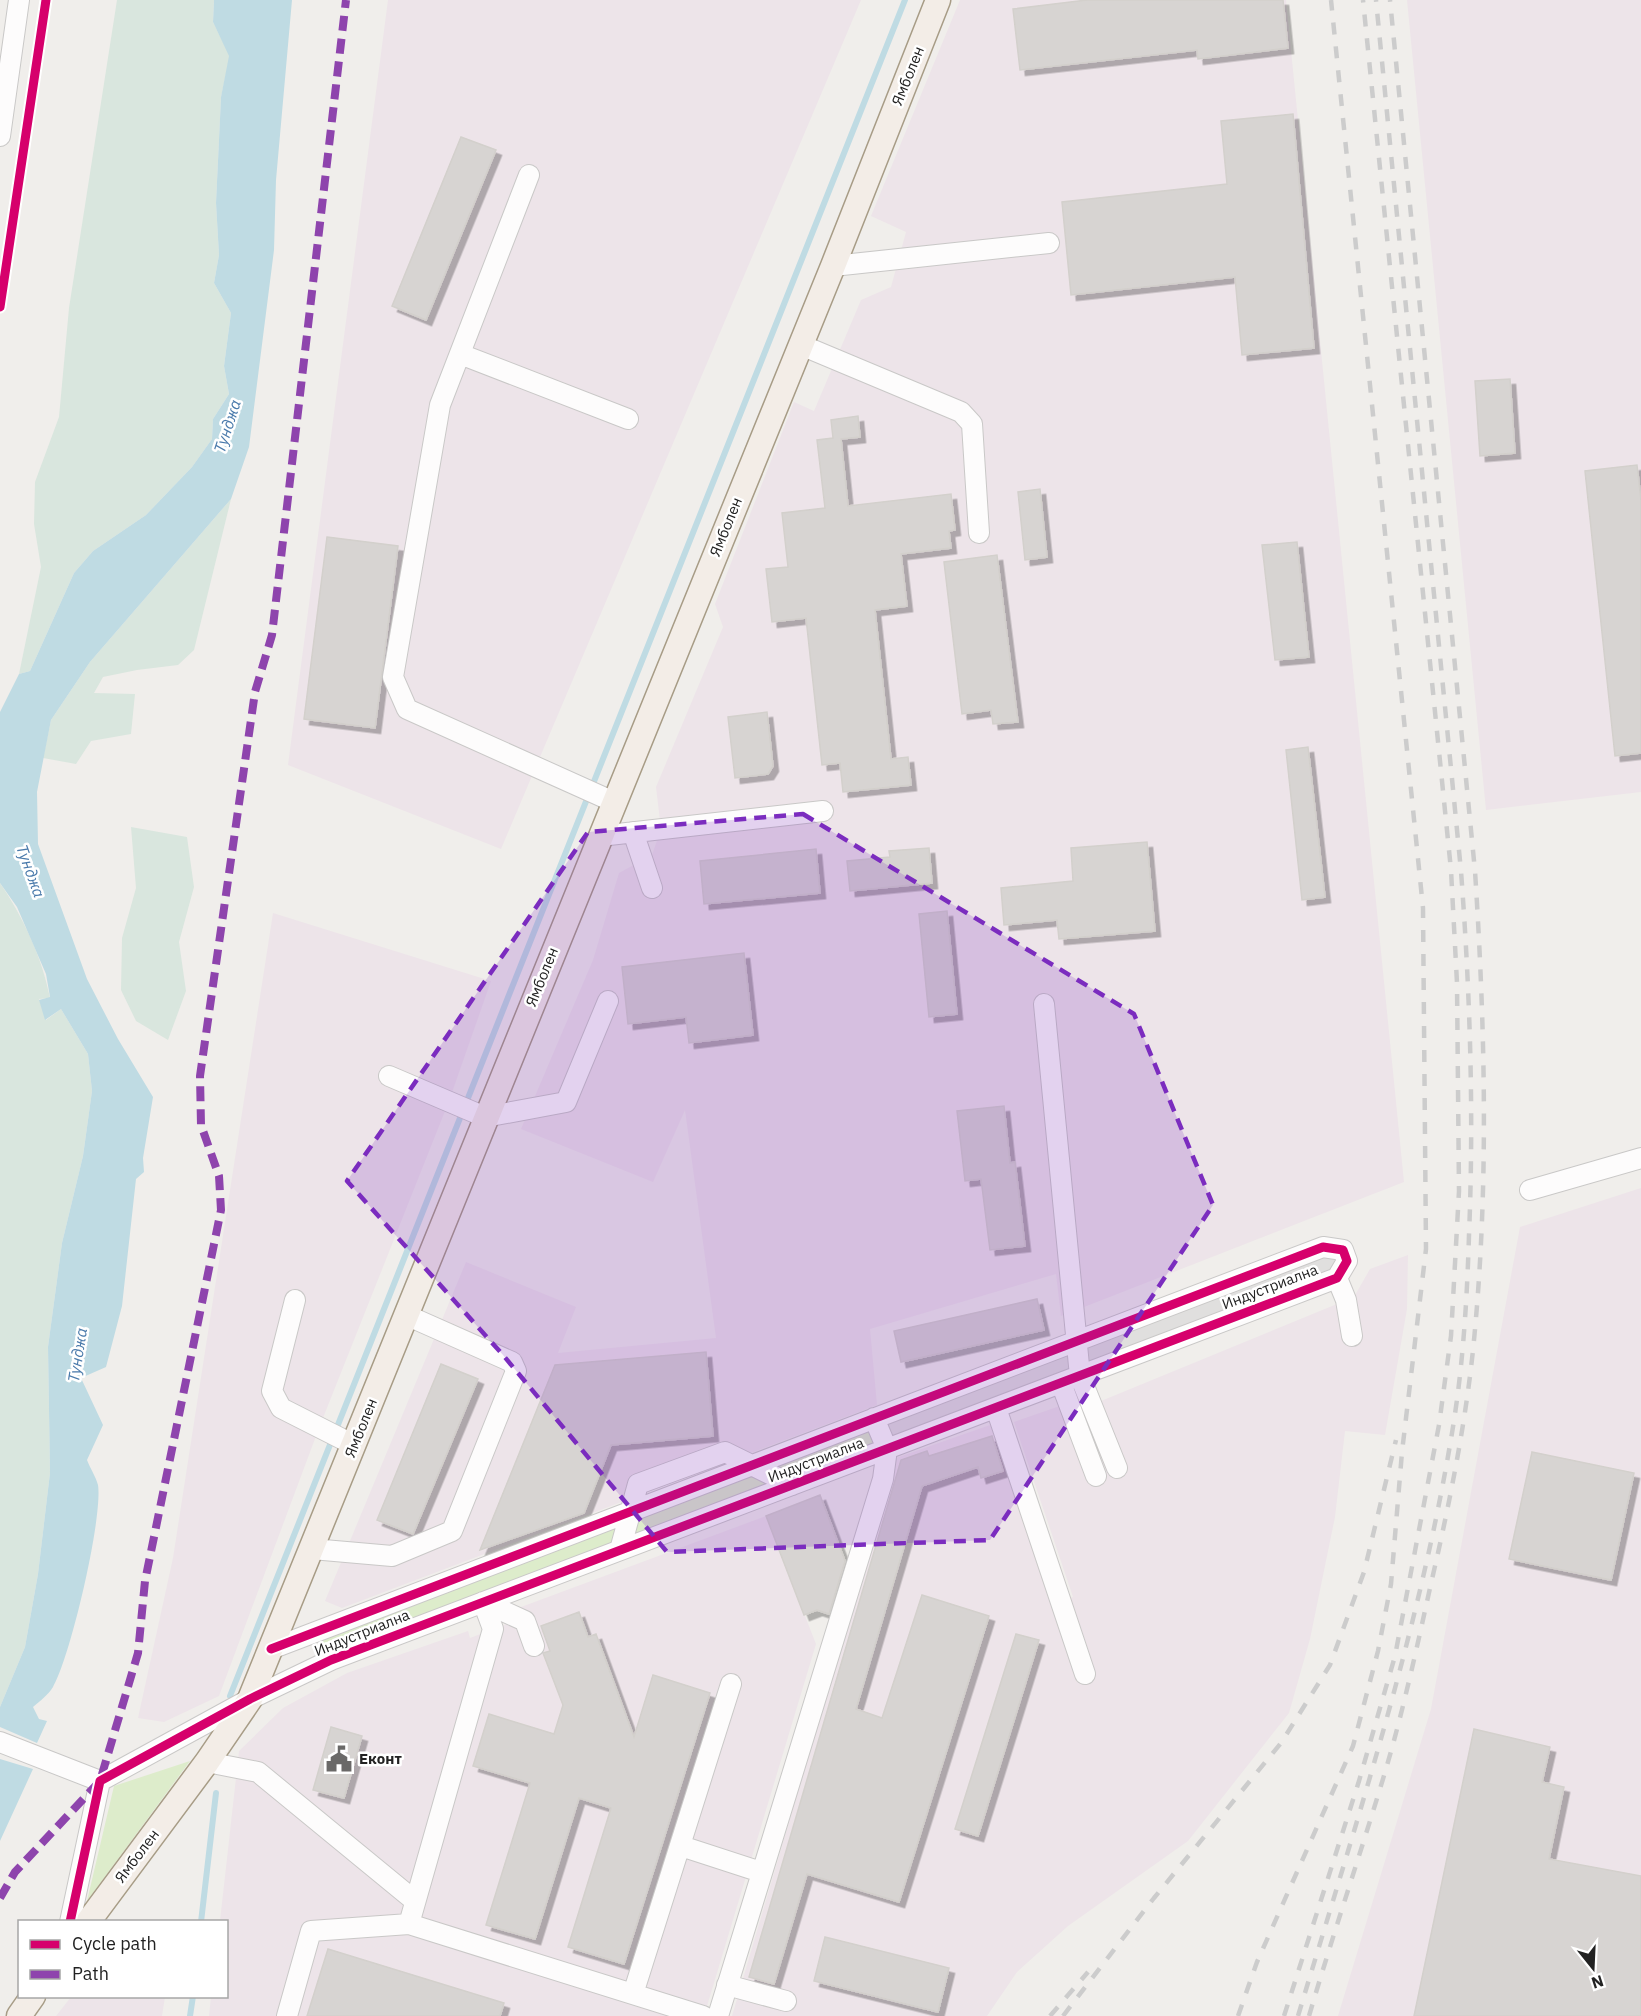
<svg xmlns="http://www.w3.org/2000/svg" width="1641" height="2016" font-family="'IBM Plex Sans',sans-serif">
<style>
.industrial{fill:#ede4e9}
.grass{fill:#ddeccb}
.wetland{fill:#d9e6de}
.parking{fill:#e0dfde}
.water{fill:#bfdbe3}
.lines{fill:none;stroke-linecap:round;stroke-linejoin:round}
.stream{stroke:#bfdbe3;stroke-width:6}
.building{fill:#d7d4d2;stroke:#d3d0cc;stroke-width:1.5;filter:url(#shadow)}
.minor-casing{stroke:#c9c8c7;stroke-width:22}
.major-casing{stroke:#a79c86;stroke-width:27}
.minor{stroke:#fdfcfc;stroke-width:20}
.major{stroke:#f3ede7;stroke-width:24}
.rail{stroke:#ccc;stroke-width:4.5;stroke-dasharray:12 12;stroke-linecap:butt}
.quiet{stroke:#8e44ad;stroke-width:8;stroke-dasharray:15 8;stroke-linecap:butt}
.cycleway-casing{stroke:#fff;stroke-width:13}
.cycleway{stroke:#d6006c;stroke-width:9}
.marked{fill:#7b2cbf;fill-opacity:0.2;stroke:#7b2cbf;stroke-width:4.5;stroke-dasharray:12 8;stroke-linejoin:round}
.labels{text-anchor:middle;stroke-width:5;stroke-linejoin:round;paint-order:stroke}
.street-label{font-size:15px;fill:#222;stroke:#fff}
.poi-label{font-size:15px;font-weight:bold;fill:#222;stroke:#fff;text-anchor:start}
.water-label{font-size:16px;font-style:italic;fill:#4a7aab;stroke:#fff}
</style>
<defs>
<filter id="shadow"><feDropShadow dx="5.5" dy="5.5" stdDeviation="0" flood-color="#0004"/></filter>
</defs>
<rect width="100%" height="100%" fill="#f0eeeb"/>
<path class="industrial" d="M 388,0 L 861,0 L 501,849 L 288,765 Z
M 960,0 L 1286,0 L 1404,1182 L 1061,1316 L 1056,1274 L 870,1329 L 877,1405 L 342,1608 L 325,1601 L 466,1262 L 576,1307 L 558,1353 L 716,1338 L 685,1110 L 653,1182 L 521,1129 L 593,960 L 619,873 L 652,855 L 661,829 L 656,787 L 723,627 L 715,604 L 794,402 L 814,411 L 861,300 L 891,287 L 906,232 L 871,216 Z
M 1407,0 L 1641,0 L 1641,792 L 1486,810 Z
M 273,913 L 491,981 L 449,1101 L 319,1428 L 219,1696 L 164,1722 L 138,1718 L 173,1558 Z
M 1641,1188 L 1641,2016 L 1338,2016 L 1431,1709 L 1520,1227 Z
M 1408,1255 L 1407,1309 L 1385,1435 L 1345,1431 L 1335,1517 L 1310,1639 L 1289,1713 L 1188,1841 L 1068,1926 L 1017,1972 L 987,2016 L 732,2016 L 896,1458 L 993,1424 L 1052,1604 L 1073,1597 L 1014,1422 L 1080,1399 L 1084,1408 L 1354,1297 L 1370,1269 Z
M 766,1516 L 816,1644 L 704,2016 L 209,2016 L 211,1997 L 226,1996 L 226,1922 L 220,1921 L 239,1751 L 283,1708 L 347,1673 L 468,1631 L 470,1638 L 509,1623 L 513,1610 Z
M 71,1997 L 71,1996 L 165,1997 L 162,2016 L 56,2016 Z"/>
<path class="grass" d="M 874,1418 L 887,1449 L 331,1660 L 317,1630 Z
M 190,1761 L 87,1901 L 114,1786 Z"/>
<path class="wetland" d="M 117,0 L 214,0 L 213,22 L 230,56 L 221,97 L 216,203 L 219,255 L 214,283 L 231,313 L 224,366 L 229,394 L 213,419 L 212,439 L 192,467 L 146,515 L 93,551 L 74,573 L 30,671 L 19,674 L 41,567 L 34,524 L 35,482 L 59,417 L 69,308 Z
M 231,499 L 194,650 L 178,665 L 137,670 L 103,677 L 94,693 L 135,694 L 131,734 L 91,741 L 76,764 L 43,758 L 51,720 L 90,662 Z
M 131,827 L 187,837 L 194,887 L 179,942 L 186,991 L 168,1040 L 136,1021 L 121,990 L 122,938 L 136,888 Z
M 0,883 C 23,917 42,957 50,998 L 39,999 L 46,1020 L 61,1009 L 88,1054 L 92,1091 L 83,1156 L 62,1243 L 48,1347 L 50,1473 L 38,1574 L 25,1647 L 0,1707 Z"/>
<path class="parking" d="M 1343,1250 L 1337,1278 L 887,1449 L 874,1418 Z"/>
<path class="water" d="M 214,0 L 292,0 L 276,180 L 274,250 L 249,447 L 231,499 L 90,662 L 51,720 L 37,792 L 38,844 L 87,979 L 118,1039 L 153,1097 L 143,1158 L 144,1172 L 136,1179 L 122,1306 L 106,1367 L 81,1378 L 103,1425 L 87,1460 C 90,1468 96,1477 98,1485 C 103,1518 70,1659 53,1687 C 48,1695 40,1701 33,1707 L 39,1719 L 47,1721 L 37,1743 L 0,1727 L 0,1707 L 25,1647 L 38,1574 L 50,1473 L 48,1347 L 62,1243 L 83,1156 L 92,1091 L 88,1054 L 61,1009 L 45,1020 L 39,1000 L 50,997 L 46,974 L 17,907 L 0,883 L 0,712 L 19,674 L 30,671 L 74,573 L 93,551 L 146,515 L 192,467 L 212,439 L 213,419 L 229,394 L 224,366 L 231,313 L 214,283 L 219,255 L 216,203 L 221,97 L 229,56 L 213,22 Z
M 0,1759 L 33,1769 L 0,1841 Z"/>
<g class="lines">
<path class="stream" d="M 230,1696 L 905,0
M 201,1922 L 216,1793
M 190,2016 L 193,1996"/>
</g>
<path class="building" d="M 1087,0 L 1283,0 L 1288,48 L 1198,59 L 1197,50 L 1020,70 L 1013,9 Z
M 1293,114 L 1314,348 L 1242,355 L 1235,277 L 1071,295 L 1062,202 L 1227,184 L 1221,121 Z
M 461,137 L 496,150 L 426,320 L 392,306 Z
M 1510,379 L 1515,453 L 1480,456 L 1475,381 Z
M 858,416 L 860,437 L 841,439 L 848,506 L 951,494 L 955,530 L 949,531 L 951,548 L 901,554 L 907,606 L 875,610 L 891,759 L 908,757 L 911,785 L 843,792 L 840,763 L 822,765 L 806,618 L 772,622 L 766,569 L 788,567 L 782,513 L 825,508 L 817,440 L 833,438 L 831,420 Z
M 1637,465 L 1641,500 L 1641,753 L 1615,756 L 1585,471 Z
M 1040,489 L 1047,557 L 1025,560 L 1018,492 Z
M 327,537 L 398,546 L 375,728 L 304,719 Z
M 1297,542 L 1309,657 L 1275,660 L 1262,545 Z
M 997,555 L 1018,722 L 993,724 L 991,710 L 962,714 L 944,562 Z
M 767,712 L 773,766 L 768,774 L 735,778 L 728,717 Z
M 1308,747 L 1325,897 L 1302,900 L 1286,750 Z
M 1147,842 L 1155,931 L 1059,939 L 1057,920 L 1004,925 L 1001,888 L 1073,881 L 1071,848 Z
M 929,848 L 932,883 L 850,891 L 847,861 L 890,857 L 889,851 Z
M 816,849 L 820,893 L 704,904 L 700,861 Z
M 947,911 L 957,1014 L 929,1017 L 919,914 Z
M 744,953 L 753,1035 L 689,1043 L 686,1017 L 628,1024 L 622,967 Z
M 1004,1106 L 1010,1163 L 1015,1162 L 1025,1246 L 990,1250 L 981,1179 L 965,1181 L 957,1111 Z
M 1037,1299 L 1044,1330 L 901,1362 L 894,1331 Z
M 706,1352 L 713,1436 L 611,1445 L 584,1513 L 480,1550 L 555,1365 Z
M 441,1364 L 478,1379 L 413,1534 L 377,1520 Z
M 992,1436 L 1003,1471 L 981,1478 L 978,1467 L 922,1486 L 856,1709 L 882,1718 L 922,1595 L 989,1616 L 899,1902 L 807,1874 L 774,1984 L 749,1977 L 901,1460 L 927,1451 L 929,1456 Z
M 1532,1452 L 1634,1473 L 1611,1580 L 1509,1559 Z
M 820,1495 L 845,1561 L 829,1614 L 817,1610 L 804,1615 L 766,1516 Z
M 579,1612 L 588,1637 L 596,1634 L 634,1737 L 653,1675 L 710,1693 L 624,1964 L 568,1947 L 611,1808 L 579,1798 L 535,1939 L 486,1925 L 530,1783 L 473,1766 L 489,1714 L 554,1734 L 563,1705 L 543,1653 L 550,1651 L 541,1626 Z
M 1016,1634 L 1039,1640 L 978,1836 L 955,1829 Z
M 331,1727 L 362,1736 L 344,1798 L 313,1790 Z
M 1474,1729 L 1550,1747 L 1542,1782 L 1564,1787 L 1549,1859 L 1641,1876 L 1641,2016 L 1414,2016 Z
M 825,1937 L 949,1968 L 938,2012 L 814,1981 Z
M 328,1949 L 504,2003 L 500,2016 L 307,2016 Z"/>
<g class="lines">
<g class="minor-casing">
<path id="minor" d="M 0,136 L 19,0
M 529,175 L 440,405 L 393,677 L 407,709 L 614,802
M 833,266 L 1049,243
M 801,345 L 961,412 L 972,424 L 979,533
M 460,354 L 628,419
M 633,832 L 652,888
M 600,836 L 823,811
M 1044,1004 L 1080,1376 L 1117,1468
M 389,1076 L 485,1117 L 566,1102 L 608,1001
M 1530,1190 L 1641,1158
M 1337,1278 L 1346,1300 L 1352,1336
M 295,1300 L 272,1391 L 281,1408 L 354,1445
M 1061,1383 L 1096,1476
M 996,1408 L 1085,1674
M 312,1549 L 392,1556 L 452,1531 L 516,1371 L 512,1362 L 406,1315
M 620,1550 L 638,1484 L 725,1452 L 792,1485
M 0,1742 L 100,1781
M 207,1762 L 258,1772 L 415,1901
M 681,1846 L 761,1872
M 70,1922 L 100,1781 L 250,1699 L 331,1660 L 1337,1278 L 1347,1261 L 1343,1250 L 1323,1247 L 271,1649
M 409,1924 L 493,1629 L 483,1602 L 525,1621 L 534,1646
M 727,1985 L 786,2001
M 633,1994 L 731,1684
M 287,2016 L 311,1931 L 409,1924 L 703,2016
M 718,2016 L 883,1479 L 887,1449 L 874,1418"/>
</g>
<g class="major-casing">
<path id="major" d="M 88,1922 L 207,1762 L 250,1699 L 833,266 L 938,0
M 19,2016 L 33,1996"/>
</g>
<use href="#minor" class="minor"/>
<use href="#major" class="major"/>
<path class="rail" d="M 1050,2016 L 1088,1972
M 1063,2016 L 1154,1898 L 1281,1743 L 1330,1665 L 1364,1572 L 1396,1440
M 1238,2016 L 1257,1962 L 1353,1746 L 1378,1651 L 1391,1584 L 1402,1452 L 1426,1249 L 1423,908 L 1331,0
M 1284,2016 L 1359,1781 L 1395,1656 L 1439,1425 L 1451,1336 L 1459,1191 L 1457,983 L 1451,870 L 1363,0
M 1298,2016 C 1356,1823 1419,1632 1452,1433 C 1463,1367 1467,1301 1469,1235 C 1474,1113 1470,992 1461,871 L 1376,0
M 1309,2016 C 1331,1941 1356,1867 1379,1792 C 1400,1725 1415,1656 1430,1588 C 1449,1506 1466,1423 1474,1340 C 1489,1184 1485,1027 1475,871 L 1390,0"/>
<path class="quiet" d="M 0,1898 L 15,1872 L 100,1781 L 138,1653 L 145,1581 L 221,1210 L 219,1176 L 201,1125 L 200,1076 L 255,692 L 272,635 L 346,0"/>
<g class="cycleway-casing">
<path id="cycleway" d="M 0,307 L 46,0
M 70,1922 L 100,1781 L 250,1699 L 331,1660 L 1337,1278 L 1347,1261 L 1343,1250 L 1323,1247 L 271,1649"/>
</g>
<use href="#cycleway" class="cycleway"/>
</g>
<path class="marked" d="M 803,814 L 1134,1014 L 1213,1205 L 990,1540 L 667,1552 L 503,1355 L 347,1181 L 588,832 Z"/>
<defs>
<g id="civic-bare" transform="scale(2.07)"><path d="M-.6-6.5H3V-4.5H.6V-3L4-1V1h2V6H-6V1h2V-1L-.6-3ZM-1.2 2.5V6h2.4V2.5Z" fill="#6a6968" stroke="#fff" stroke-width="2.5" paint-order="stroke"/></g>
</defs>
<g fill-rule="evenodd">
<use href="#civic-bare" x="339" y="1759"/>
</g>
<g class="labels">
<g class="street-label">
<text transform="translate(908 76) rotate(-68)" y="5">Ямболен</text>
<text transform="translate(726 527) rotate(-68)" y="5">Ямболен</text>
<text transform="translate(542 977) rotate(-68)" y="5">Ямболен</text>
<text transform="translate(1270 1287) rotate(-21)" y="5">Индустриална</text>
<text transform="translate(361 1428) rotate(-68)" y="5">Ямболен</text>
<text transform="translate(816 1460) rotate(-21)" y="5">Индустриална</text>
<text transform="translate(362 1633) rotate(-22)" y="5">Индустриална</text>
<text transform="translate(137 1856) rotate(-53)" y="5">Ямболен</text>
</g>
<g class="poi-label">
<text x="359" y="1764">Еконт</text>
</g>
<g class="water-label">
<text transform="translate(227 426) rotate(-72)" y="6">Тунджа</text>
<text transform="translate(31 871) rotate(70)" y="6">Тунджа</text>
<text transform="translate(77 1355) rotate(-81)" y="6">Тунджа</text>
</g>
</g>
<rect x="18" y="1920" width="210" height="78" fill="#ffffff" stroke="#a7a7a7" stroke-width="1.5"/>
<rect x="30" y="1940" width="30" height="9" fill="#d6006c" stroke="#a7a7a7" stroke-width="1.5"/>
<text x="72" y="1950" font-size="18" fill="#222222">Cycle path</text>
<rect x="30" y="1970" width="30" height="9" fill="#8e44ad" stroke="#a7a7a7" stroke-width="1.5"/>
<text x="72" y="1980" font-size="18" fill="#222222">Path</text>
<g transform="translate(1593 1968) rotate(162)" stroke="#ffffff" stroke-width="4.5" paint-order="stroke">
<path d="M0-4.5L10 22L0 15L-10 22Z" fill="#222222"/>
<text y="-9" font-size="16" font-weight="bold" text-anchor="middle" fill="#222222">N</text>
</g>
</svg>
